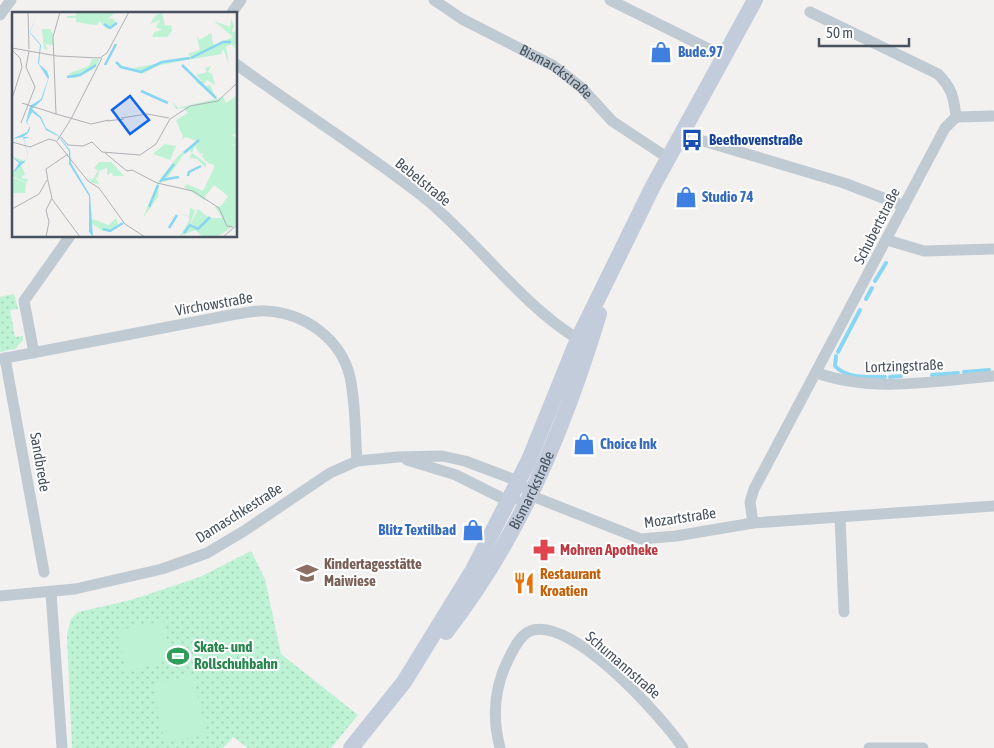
<svg xmlns="http://www.w3.org/2000/svg" width="994" height="748" font-family="'Asap Condensed',sans-serif">
<style>
.park{fill:url(#park-dots)}
.pitch{fill:#bdf2d4}
.lines{fill:none;stroke-linecap:round;stroke-linejoin:round}
.stream{stroke:#88d6f1;stroke-width:4}
.street{stroke:#c0cad2;stroke-width:11}
.secondary{stroke:#c2ccda;stroke-width:16}
.labels{text-anchor:middle;stroke-width:4;stroke-linejoin:round;paint-order:stroke}
.shop-label{font-size:15px;font-weight:bold;fill:#366cbe;stroke:#fff;text-anchor:start}
.street-label{font-size:15px;fill:#47525f;stroke:#fff}
.transit-label{font-size:15px;font-weight:bold;fill:#164399;stroke:#fff;text-anchor:start}
.health-label{font-size:15px;font-weight:bold;fill:#be3a42;stroke:#fff;text-anchor:start}
.education-label{font-size:15px;font-weight:bold;fill:#785e54;stroke:#fff;text-anchor:start}
.food-label{font-size:15px;font-weight:bold;fill:#c56008;stroke:#fff;text-anchor:start}
.leisure-label{font-size:15px;font-weight:bold;fill:#27864d;stroke:#fff;text-anchor:start}
.inset-river{fill:none;stroke:#88d6f1;stroke-width:2.5}
.inset-road{fill:none;stroke:#aeb1b6;stroke-width:1}
.view{fill:#0f66ed;fill-opacity:0.15;stroke:#0f66ed;stroke-width:2.5}
.inset-edge{fill:none;stroke:#47525f;stroke-width:2.5}
</style>
<defs>
<pattern id="park-dots" width="8" height="8" patternUnits="userSpaceOnUse" patternTransform="scale(1.25)"><rect width="8" height="8" fill="#bdf2d4"/><path d="M2 2h.1M6 6h.1" fill="none" stroke="#a4d1b8" stroke-width="1.8" stroke-linecap="round"/></pattern>
</defs>
<rect width="100%" height="100%" fill="#f3f0f0"/>
<path class="park" d="M 14,294 L 18,309 L 10,310 L 15,337 L 23,336 L 23,340 L 15,349 L 0,352 L 0,297 Z
M 251,551 L 265,579 L 281,654 L 358,715 L 331,748 L 248,748 L 233,737 L 223,748 L 72,748 L 67,635 L 71,619 L 78,612 L 131,600 L 200,577 Z"/>
<path class="pitch" d="M 163,621 L 172,660 L 126,671 L 117,631 Z
M 193,675 L 206,734 L 165,743 L 152,684 Z"/>
<g class="lines">
<path class="stream" d="M 875,281 L 886,263
M 866,299 L 872,288
M 838,352 L 860,310
M 836,356 L 835,366 C 847,379 869,377 885,377
M 964,372 L 989,370
M 932,375 L 958,373
M 890,377 L 901,376"/>
<g class="street">
<path id="s1" d="M 434,0 L 462,19 L 554,66 L 582,88 L 612,121 L 668,158"/>
<path d="M 610,0 L 723,56"/>
<path d="M 231,14 L 241,0"/>
<path d="M 0,15 L 11,0"/>
<path d="M 236,64 C 297,109 362,149 422,196 C 475,238 520,304 578,339"/>
<path d="M 956,117 L 994,116"/>
<path d="M 700,140 L 844,183 L 904,206"/>
<path d="M 887,240 L 924,251 L 994,249"/>
<path d="M 34,353 L 24,301 L 70,236"/>
<path d="M 5,358 L 44,572"/>
<path d="M 0,359 L 236,314 C 246,313 257,310 266,311 C 305,313 341,339 350,377 C 356,405 355,434 357,461"/>
<path d="M 817,373 C 874,393 935,381 994,376"/>
<path d="M 407,460 L 456,475 L 508,501 L 515,499"/>
<path d="M 840,517 L 844,612"/>
<path d="M 753,523 L 750,502 L 754,489 L 945,128 L 956,117 C 954,98 952,88 938,74 L 810,12"/>
<path d="M 51,593 L 62,748"/>
<path d="M 0,596 L 75,589 L 162,569 L 207,553 L 244,531 L 330,473 L 357,461 L 398,457 L 442,456 L 465,461 L 518,481 L 532,496 L 641,539 L 676,536 L 753,523 L 994,506"/>
<path d="M 500,748 C 492,717 494,688 508,660 C 513,650 519,637 528,632 C 568,611 663,718 683,748"/>
<path d="M 869,748 L 923,748"/>
</g>
<g class="secondary">
<path id="s2" d="M 446,632 C 520,537 564,429 599,314"/>
<path d="M 351,748 L 404,682 L 473,570 L 529,460 L 578,339 L 653,186 L 755,0"/>
</g>
</g>
<defs>
<g id="shop-bare" transform="scale(1.725)"><path d="M-5-2.5h2.3a2.7 3.5 0 0 1 5.4 0H5L5.5 6h-11ZM-1.5-2.5h3a1.5 2.3 0 0 0-3 0Z" fill="#3f7fe0" stroke="#fff" stroke-width="2.5" paint-order="stroke"/></g>
<g id="bus-bare" transform="scale(1.725)"><path d="M-5-6H5V4H4V6H2V4H-2V6H-4V4H-5ZM-3.5-4V0h7V-4ZM-3.5 1.2v1.5H-2V1.2ZM2 1.2v1.5H3.5V1.2Z" fill="#1a4fb4" stroke="#fff" stroke-width="2.5" paint-order="stroke"/></g>
<g id="pharmacy-bare" transform="scale(1.725)"><path d="M-2-6h4v4h4v4h-4v4h-4v-4h-4v-4h4Z" fill="#e0444e" stroke="#fff" stroke-width="2.5" paint-order="stroke"/></g>
<g id="school-bare" transform="scale(1.725)"><path d="M0-5L7-2L0 1L-7-2ZM-4 1L0 2.5L4 1V4Q0 6-4 4Z" fill="#8d6e63" stroke="#fff" stroke-width="2.5" paint-order="stroke"/></g>
<g id="restaurant-bare" transform="scale(1.725)"><path d="M-5-6h1v4h1v-4h1v4h1v-4h1v5L-1.5 .5V6h-2V.5L-5-1ZM5-6V6H3V1.5H1.5Q1.5-4 5-6Z" fill="#e8710a" stroke="#fff" stroke-width="2.5" paint-order="stroke"/></g>
<g id="stadium-bare" transform="scale(1.725)"><path d="M0-5a6.5 5 0 1 0 0 10a6.5 5 0 1 0 0-10ZM-3.5-1.8h7v3.6h-7Z" fill="#2e9e5b" stroke="#fff" stroke-width="2.5" paint-order="stroke"/></g>
</defs>
<g fill-rule="evenodd">
<use href="#shop-bare" x="661" y="52"/>
<use href="#bus-bare" x="692" y="140"/>
<use href="#shop-bare" x="686" y="197"/>
<use href="#shop-bare" x="584" y="444"/>
<use href="#shop-bare" x="473" y="530"/>
<use href="#pharmacy-bare" x="544" y="550"/>
<use href="#school-bare" x="307" y="573"/>
<use href="#restaurant-bare" x="524" y="583"/>
<use href="#stadium-bare" x="178" y="656"/>
</g>
<g class="labels">
<g class="shop-label">
<text x="678" y="57">Bude.97</text>
<text x="702" y="202">Studio 74</text>
<text x="600" y="449">Choice Ink</text>
<text x="456" y="535" text-anchor="end">Blitz Textilbad</text>
</g>
<g class="street-label">
<text dy="5" stroke="none"><textPath href="#s1" startOffset="142">Bismarckstraße</textPath></text>
<text transform="translate(423 182) rotate(39)" y="5">Bebelstraße</text>
<text transform="translate(877 226) rotate(-63)" y="5">Schubertstraße</text>
<text transform="translate(214 304) rotate(-10)" y="5">Virchowstraße</text>
<text transform="translate(904 366) rotate(-2)" y="5">Lortzingstraße</text>
<text transform="translate(40 462) rotate(80)" y="5">Sandbrede</text>
<text dy="5" stroke="none"><textPath href="#s2" startOffset="166">Bismarckstraße</textPath></text>
<text transform="translate(239 513) rotate(-32)" y="5">Damaschkestraße</text>
<text transform="translate(680 518) rotate(-8)" y="5">Mozartstraße</text>
<text transform="translate(623 665) rotate(41)" y="5">Schumannstraße</text>
</g>
<g class="transit-label">
<text x="709" y="145">Beethovenstraße</text>
</g>
<g class="health-label">
<text x="560" y="555">Mohren Apotheke</text>
</g>
<g class="education-label">
<text x="324" y="569">Kindertagesstätte<tspan x="324" dy="17">Maiwiese</tspan></text>
</g>
<g class="food-label">
<text x="540" y="579">Restaurant<tspan x="540" dy="17">Kroatien</tspan></text>
</g>
<g class="leisure-label">
<text x="194" y="652">Skate- und<tspan x="194" dy="17">Rollschuhbahn</tspan></text>
</g>
</g>
<g transform="translate(12 12)">
<rect width="225" height="225" fill="#f3f0f0"/>
<path d="M 150,0 L 153,14 L 159,13 L 160,19 L 155,25 L 140,25 L 142,20 L 150,18 L 144,15 L 148,8 L 138,12 L 144,3 ZM 199,21 L 200,24 L 200,28 L 202,33 L 215,28 L 179,46 L 150,49 L 179,45 L 176,42 L 188,38 L 185,24 L 191,36 L 187,28 ZM 199,54 L 196,60 L 200,62 L 203,73 L 195,68 L 191,72 L 193,75 L 198,73 L 205,88 L 183,69 L 190,69 L 184,63 L 195,60 L 193,56 ZM 186,191 L 178,212 L 184,218 L 168,224 L 177,209 L 177,205 L 167,201 L 177,204 L 178,196 L 183,198 Z" fill="#bdf2d4"/>
<path d="M 225,78 L 225,122 L 220,123 L 225,126 L 225,132 L 220,132 L 225,133 L 225,212 L 205,225 L 191,225 L 178,213 L 186,216 L 197,206 L 210,206 L 214,212 L 203,195 L 209,194 L 216,184 L 202,173 L 192,186 L 195,188 L 192,188 L 172,175 L 175,172 L 191,179 L 203,154 L 195,150 L 190,145 L 191,141 L 188,142 L 183,134 L 180,141 L 194,151 L 194,156 L 185,147 L 177,146 L 180,141 L 177,138 L 172,142 L 156,165 L 149,167 L 161,167 L 147,171 L 146,185 L 131,206 L 146,170 L 166,144 L 184,129 L 174,125 L 169,128 L 171,125 L 164,108 L 176,101 L 172,96 L 164,97 L 160,89 L 166,96 L 211,85 L 214,91 L 224,84 ZM 87,150 L 99,150 L 112,164 L 101,164 L 100,160 L 95,163 L 95,156 L 87,159 L 86,166 L 83,165 L 87,172 L 81,171 L 74,166 L 81,167 L 86,159 L 82,156 Z" fill="#bdf2d4"/>
<path d="M 64,0 L 103,0 L 95,8 L 100,6 L 105,11 L 95,17 L 87,9 L 86,13 L 75,12 L 64,10 L 64,6 L 55,6 L 55,4 L 64,4 ZM 153,132 L 164,134 L 158,148 L 141,142 ZM 2,166 L 14,171 L 13,181 L 0,181 Z" fill="#bdf2d4"/>
<path d="M 219,6 L 222,14 L 220,20 L 225,19 L 225,31 L 222,33 L 225,38 L 219,32 L 214,35 L 217,52 L 211,37 L 209,42 L 148,53 L 130,62 L 117,57 L 179,45 L 176,42 L 188,38 L 185,24 L 191,35 L 195,36 L 221,25 L 202,9 L 218,15 ZM 80,47 L 88,47 L 82,57 L 63,66 L 55,66 L 58,61 L 77,54 ZM 0,144 L 14,150 L 9,153 L 13,162 L 9,166 L 16,167 L 15,171 L 0,164 L 7,151 Z" fill="#bdf2d4"/>
<path d="M 30,17 L 38,17 L 41,22 L 41,33 L 33,32 L 36,38 L 32,37 ZM 186,197 L 197,206 L 185,217 L 179,211 ZM 104,206 L 106,212 L 98,219 L 91,219 L 80,212 L 80,207 L 97,213 Z" fill="#bdf2d4"/>
<path d="M 25,0 L 18,20 L 29,33 L 27,52 L 35,59 L 37,65 L 30,88 L 20,97 L 29,105 L 34,116 L 46,123 L 58,138 L 59,151 L 78,183 L 81,225 L 77,220 L 77,184 L 57,152 L 57,139 L 46,124 L 34,118 L 28,106 L 20,100 L 15,110 L 18,114 L 18,117 L 16,121 L 11,125 L 18,125 L 12,127 L 16,143 L 15,147 L 0,162 L 7,151 L 0,145 L 8,150 L 14,148 L 16,144 L 11,125 L 0,127 L 15,120 L 18,114 L 14,110 L 18,94 L 29,87 L 36,67 L 26,51 L 28,33 L 18,21 Z" fill="#88d6f1"/>
<path class="inset-river" d="M 92,12 L 98,16 L 105,11M 179,46 L 211,30 L 219,30M 104,50 L 109,55 L 129,60 L 150,50M 150,50 L 178,46M 93,53 L 104,32M 170,53 L 204,86M 55,65 L 68,63 L 84,53M 129,79 L 156,91M 172,141 L 187,128M 176,164 L 177,160 L 189,154M 149,168 L 167,165M 148,170 L 162,152M 137,195 L 146,173M 157,216 L 165,203M 91,217 L 98,219 L 111,211M 172,221 L 178,213 L 186,217 L 198,205"/>
<path class="inset-road" d="M 16,0 L 17,37M 48,0 L 41,25 L 44,102 L 79,112 L 97,108M 0,36 L 45,44 L 88,46 L 95,41 L 117,0M 0,38 L 8,46 L 10,55 L 0,87M 10,91 L 44,102M 109,106 L 135,102 L 157,106M 59,107 L 90,46M 158,107 L 178,94 L 206,89 L 225,71M 95,109 L 112,107M 9,111 L 23,75 L 14,55 L 17,39M 49,125 L 56,133 L 71,134 L 80,130 L 90,140 L 128,143 L 144,132 L 158,107M 45,129 L 59,107M 0,130 L 18,135 L 37,127 L 44,129 L 76,169 L 87,176 L 113,212 L 133,225M 93,141 L 115,159 L 120,158 L 145,171 L 181,179 L 207,196 L 215,214 L 221,215M 36,169 L 34,157 L 56,142M 40,187 L 68,225M 0,197 L 27,182 L 35,168M 34,225 L 37,210 L 34,198 L 40,186 L 36,169M 211,225 L 225,213"/>
<path class="view" d="M 118,84 L 137,108 L 118,122 L 100,98 Z"/>
<rect width="225" height="225" class="inset-edge"/>
</g>
<path d="M819 38v8h90v-8" fill="none" stroke="#47525f" stroke-width="2.5"/>
<text x="826" y="38" font-size="15" fill="#47525f" stroke="#ffffff" stroke-width="4" paint-order="stroke">50 m</text>
</svg>
